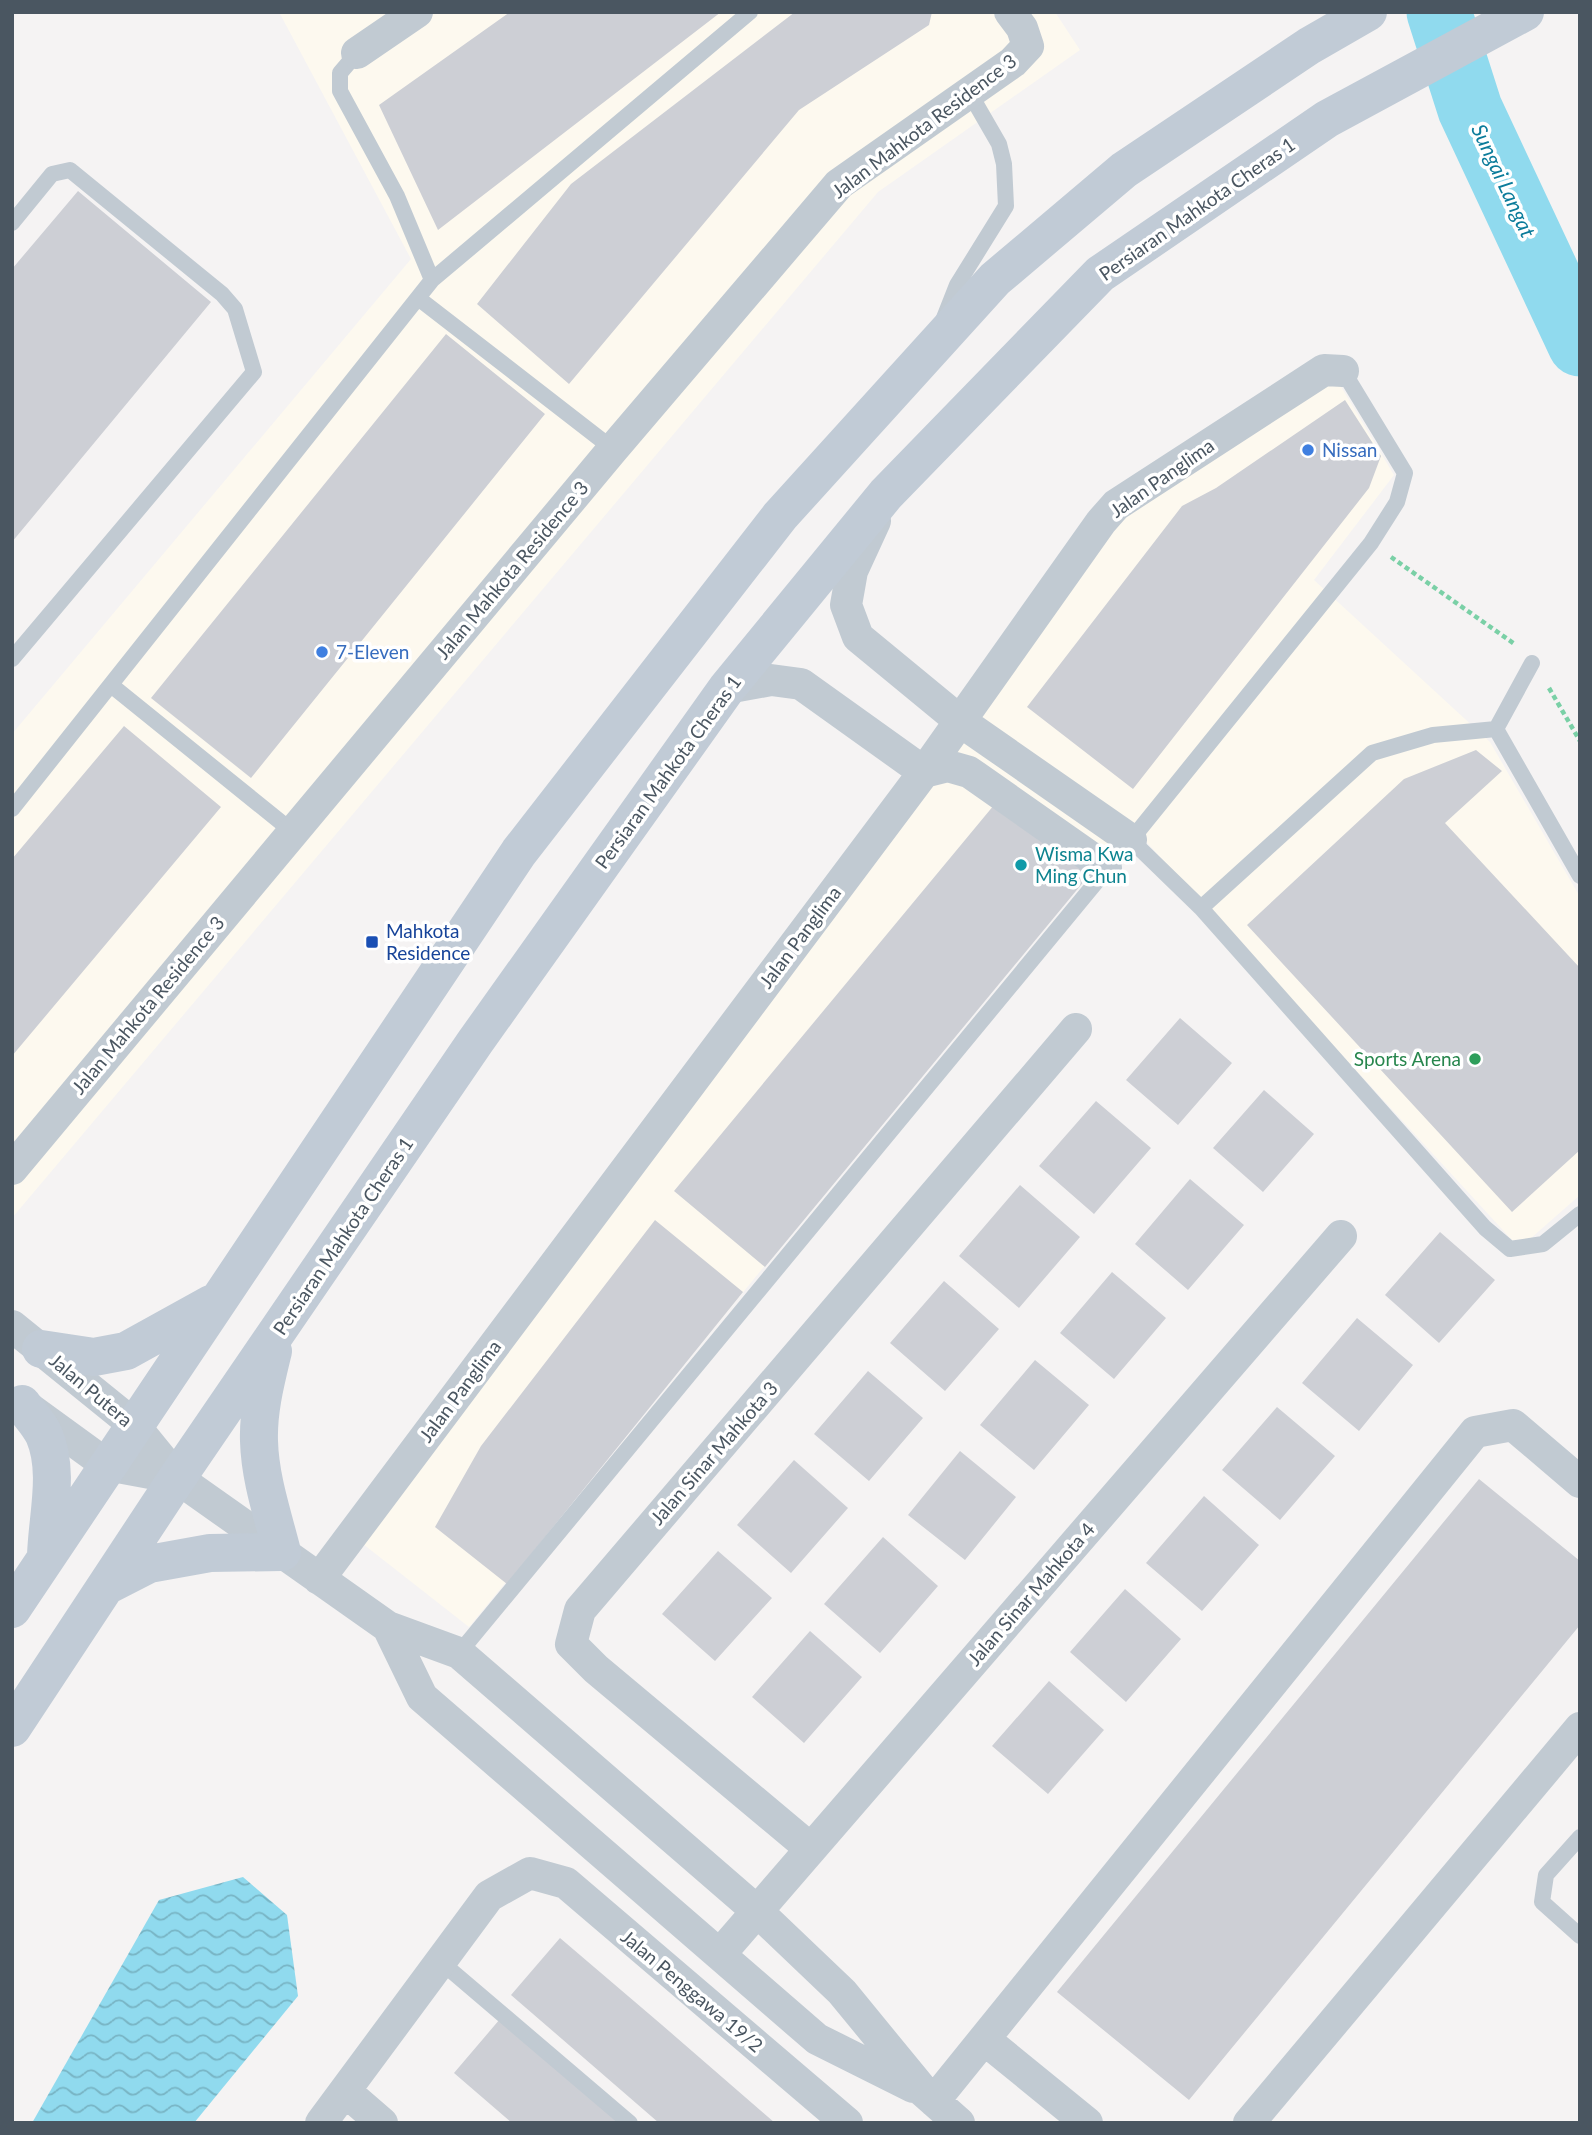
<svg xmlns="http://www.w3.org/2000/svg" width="1592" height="2135" font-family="Lato,sans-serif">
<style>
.commercial{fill:#fdf9ef}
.water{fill:url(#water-waves)}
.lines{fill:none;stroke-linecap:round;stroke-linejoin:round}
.river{stroke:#90daee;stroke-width:65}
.building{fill:#cdcfd5}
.path{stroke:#7ad0a6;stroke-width:4.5;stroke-dasharray:5 3.5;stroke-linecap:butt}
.lane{stroke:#c1cad2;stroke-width:16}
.street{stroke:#c1cad2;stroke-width:32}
.secondary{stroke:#c1cbd6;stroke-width:38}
.shop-dot{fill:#3f7fe0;stroke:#fff;stroke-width:2.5}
.culture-dot{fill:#0f9aa8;stroke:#fff;stroke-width:2.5}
.transit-dot{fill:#1a4fb4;stroke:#fff;stroke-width:2.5}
.leisure-dot{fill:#2e9e5b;stroke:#fff;stroke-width:2.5}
.labels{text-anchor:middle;stroke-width:7;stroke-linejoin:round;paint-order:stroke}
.street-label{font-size:19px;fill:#4a5661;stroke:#fff}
.shop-label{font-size:19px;fill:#366cbe;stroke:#fff;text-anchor:start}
.culture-label{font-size:19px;fill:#0d838f;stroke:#fff;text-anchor:start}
.transit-label{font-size:19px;fill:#164399;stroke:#fff;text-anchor:start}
.leisure-label{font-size:19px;fill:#27864d;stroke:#fff;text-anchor:end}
.water-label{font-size:21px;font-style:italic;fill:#0c7c9b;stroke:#fff}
</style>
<defs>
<pattern id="water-waves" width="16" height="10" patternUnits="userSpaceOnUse" patternTransform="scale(1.75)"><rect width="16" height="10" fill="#90daee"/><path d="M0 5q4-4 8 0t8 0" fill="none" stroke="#78b4c4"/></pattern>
</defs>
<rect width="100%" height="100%" fill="#f5f3f3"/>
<path class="commercial" d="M 279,12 L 1055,12 L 1080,50 L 878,192 L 12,1218 L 12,734 L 411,259 Z
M 1329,384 L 1340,385 L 1394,475 L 1314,580 L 1490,742 L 1580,897 L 1580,1195 L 1530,1239 L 1512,1240 L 1128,822 L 469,1627 L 363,1544 L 1121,518 Z"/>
<path class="water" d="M 243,1877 L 287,1915 L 298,1996 L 194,2123 L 32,2123 L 159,1900 Z"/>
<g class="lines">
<path class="river" d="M 1439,12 L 1470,109 L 1580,344"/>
</g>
<path class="building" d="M 510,12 L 721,12 L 438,230 L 379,105 Z
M 795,12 L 932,12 L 929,25 L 799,110 L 569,384 L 477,304 L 571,184 Z
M 78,191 L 211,302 L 12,542 L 12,269 Z
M 446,334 L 545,414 L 251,778 L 151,698 Z
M 1345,400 L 1381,456 L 1369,488 L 1133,789 L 1027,707 L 1182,506 L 1216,488 Z
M 124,726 L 221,807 L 12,1056 L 12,859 Z
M 1476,750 L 1502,771 L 1445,823 L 1580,968 L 1580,1150 L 1512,1212 L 1247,925 L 1404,779 Z
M 999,799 L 1090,874 L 765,1267 L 674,1191 Z
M 1180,1018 L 1232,1063 L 1178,1125 L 1126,1080 Z
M 1264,1090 L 1314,1134 L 1263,1192 L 1213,1148 Z
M 1096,1101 L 1151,1148 L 1094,1214 L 1039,1166 Z
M 1190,1179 L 1244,1225 L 1188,1290 L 1135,1244 Z
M 1020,1185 L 1080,1237 L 1019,1308 L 959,1256 Z
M 655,1220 L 743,1292 L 507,1584 L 435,1527 L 481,1446 Z
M 1440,1232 L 1495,1280 L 1439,1343 L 1385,1295 Z
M 1112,1272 L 1166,1318 L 1114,1379 L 1060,1333 Z
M 944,1281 L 999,1329 L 945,1391 L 890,1343 Z
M 1357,1318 L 1413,1365 L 1359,1431 L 1302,1383 Z
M 1035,1360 L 1089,1405 L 1034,1470 L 980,1425 Z
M 868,1371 L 923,1418 L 869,1481 L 814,1434 Z
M 1277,1407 L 1335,1456 L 1280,1520 L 1222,1470 Z
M 960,1451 L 1016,1497 L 965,1560 L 908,1515 Z
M 794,1460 L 848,1508 L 791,1573 L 737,1525 Z
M 1479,1479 L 1580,1561 L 1580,1625 L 1189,2100 L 1057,1992 Z
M 1204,1496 L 1259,1545 L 1202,1611 L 1146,1563 Z
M 883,1537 L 938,1586 L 880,1653 L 824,1604 Z
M 718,1551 L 772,1598 L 715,1661 L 662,1614 Z
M 1125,1589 L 1181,1639 L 1126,1702 L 1070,1652 Z
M 810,1631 L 862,1677 L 804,1743 L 752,1697 Z
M 1049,1681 L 1104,1730 L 1048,1794 L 992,1746 Z
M 560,1938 L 662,2025 L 775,2123 L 659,2123 L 562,2039 L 511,1995 Z
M 500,2019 L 621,2123 L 512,2123 L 454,2073 Z"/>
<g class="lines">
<path class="path" d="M 1391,557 L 1516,645
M 1549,688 L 1580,741"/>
<path class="lane" d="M 357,53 L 340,73 L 340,91 L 397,196 L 432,280
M 12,223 L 52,174 L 70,170 L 222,294 L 235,309 L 254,372 L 12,659
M 418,298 L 613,449
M 944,318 L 957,285 L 1006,206 L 1004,164 L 999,144 L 969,92
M 111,685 L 293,832
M 1496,729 L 1532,663
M 12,809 L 432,280 L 750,12
M 1131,840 L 1201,908 L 1485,1228 L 1510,1249 L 1543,1244 L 1580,1214
M 1201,908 L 1372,753 L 1433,735 L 1496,729 L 1580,876
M 459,1653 L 1131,840 L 1371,543 L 1397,502 L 1405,473 L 1343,371
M 1580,1837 L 1546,1875 L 1542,1902 L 1580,1936
M 441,1962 L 630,2123"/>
<path class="street" d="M 357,53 L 417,12
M 875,521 L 852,571 L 846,605 L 858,637 L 960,721 L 1131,840
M 727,688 L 771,680 L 801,684 L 924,772 L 948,766 L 969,772 L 1106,868
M 12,1169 L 613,449 L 839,184 L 1013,62 L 1028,46 L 1022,28 L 1010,12
M 12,1326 L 133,1424 L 177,1478 L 388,1627 L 459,1653 L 757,1911 L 842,1992 L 924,2092 L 959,2123
M 30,1409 L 107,1465 L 177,1478
M 319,1579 L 924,772 L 1101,522 L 1116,505 L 1324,370 L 1343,371
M 388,1627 L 422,1697 L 817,2039 L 913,2087
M 811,1849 L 596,1669 L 571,1644 L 580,1610 L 1076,1029
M 721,1953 L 1341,1236
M 984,2039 L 1087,2123
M 345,2091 L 382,2123
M 934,2101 L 1475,1432 L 1513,1425 L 1580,1482
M 321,2123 L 489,1896 L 530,1873 L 566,1883 L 847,2123
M 1249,2123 L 1580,1728"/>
<path class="secondary" d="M 41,1349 L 94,1357 L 126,1351 L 211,1304
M 22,1404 C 29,1414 39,1424 44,1435 C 60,1472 47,1517 46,1556
M 106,1586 L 149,1564 L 210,1553 L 282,1552 C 273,1516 260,1479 259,1441 C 258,1410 266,1380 273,1351
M 12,1609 L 519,852 L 780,516 L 995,279 L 1124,170 L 1309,46 L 1368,12
M 12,1728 L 177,1478 L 475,1042 L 727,688 L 886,494 L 1100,274 L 1327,119 L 1525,12"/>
</g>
<g class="shop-dot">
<circle cx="1308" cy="450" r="7"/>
<circle cx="322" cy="652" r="7"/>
</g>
<circle class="culture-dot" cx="1021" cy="865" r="7"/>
<rect class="transit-dot" x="365" y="935" width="14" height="14" rx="3.5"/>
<circle class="leisure-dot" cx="1475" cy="1059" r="7"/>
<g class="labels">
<g class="street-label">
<text transform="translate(924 126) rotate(-37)" y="7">Jalan Mahkota Residence 3</text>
<text transform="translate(1197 209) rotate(-35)" y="7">Persiaran Mahkota Cheras 1</text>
<text transform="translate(1162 478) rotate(-35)" y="7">Jalan Panglima</text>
<text transform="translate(512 570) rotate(-50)" y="7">Jalan Mahkota Residence 3</text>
<text transform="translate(668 772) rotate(-54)" y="7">Persiaran Mahkota Cheras 1</text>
<text transform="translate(800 937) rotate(-53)" y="7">Jalan Panglima</text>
<text transform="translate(148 1005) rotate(-50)" y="7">Jalan Mahkota Residence 3</text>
<text transform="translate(343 1236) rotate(-56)" y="7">Persiaran Mahkota Cheras 1</text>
<text transform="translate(91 1390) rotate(40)" y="7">Jalan Putera</text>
<text transform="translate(460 1391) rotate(-53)" y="7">Jalan Panglima</text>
<text transform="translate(714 1453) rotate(-49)" y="7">Jalan Sinar Mahkota 3</text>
<text transform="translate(1031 1594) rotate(-49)" y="7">Jalan Sinar Mahkota 4</text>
<text transform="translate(692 1991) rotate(40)" y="7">Jalan Penggawa 19/2</text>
</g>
<g class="shop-label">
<text x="1322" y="457">Nissan</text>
<text x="336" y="659">7-Eleven</text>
</g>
<g class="culture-label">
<text x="1035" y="861">Wisma Kwa<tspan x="1035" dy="22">Ming Chun</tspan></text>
</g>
<g class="transit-label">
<text x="386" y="938">Mahkota<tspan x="386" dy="22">Residence</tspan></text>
</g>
<g class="leisure-label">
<text x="1461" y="1066">Sports Arena</text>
</g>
<g class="water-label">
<text transform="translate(1503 181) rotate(65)" y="7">Sungai Langat</text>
</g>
</g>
<rect width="1592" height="2135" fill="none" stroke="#4a5661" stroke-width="28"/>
</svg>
